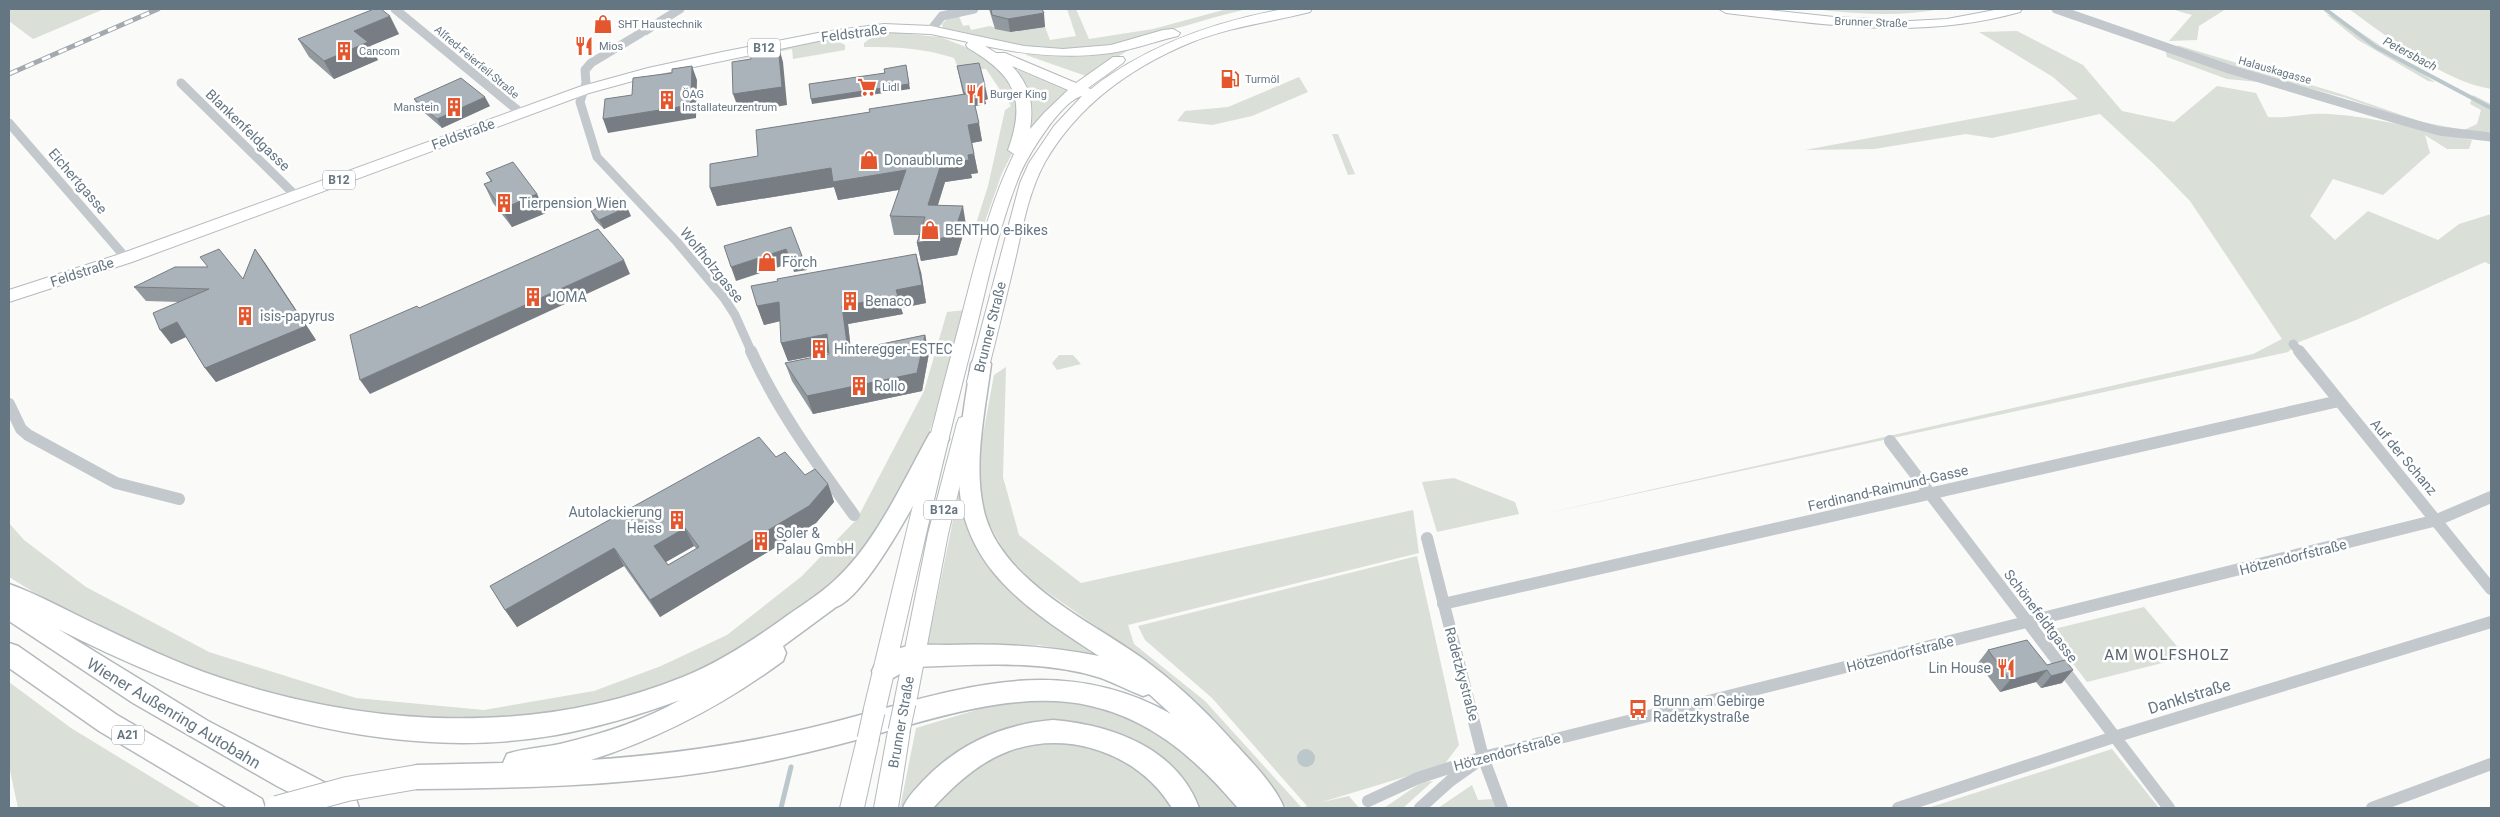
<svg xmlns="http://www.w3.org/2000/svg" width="2500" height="817" font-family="Roboto,sans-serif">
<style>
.green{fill:#dadfd7}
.water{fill:#bbc7cb}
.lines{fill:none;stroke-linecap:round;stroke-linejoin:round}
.stream-far1{stroke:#bbc7cb;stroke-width:4}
.stream{stroke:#bbc7cb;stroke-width:5}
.primary-casing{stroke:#b5babe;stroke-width:2}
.highway-casing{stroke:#b4b9bd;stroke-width:3}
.street-far1{stroke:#c3c8cc;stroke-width:9}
.street{stroke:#c3c8cc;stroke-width:12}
.primary{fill:#fff;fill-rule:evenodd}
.highway{fill:#fff;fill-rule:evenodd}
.rail-casing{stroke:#a2aab0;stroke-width:5}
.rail{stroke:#fff;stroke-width:3;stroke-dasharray:9;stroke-linecap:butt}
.primary-bridge-casing{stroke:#b5babe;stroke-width:23;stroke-linecap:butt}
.highway-bridge-casing{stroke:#b4b9bd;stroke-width:26;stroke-linecap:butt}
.primary-bridge{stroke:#fff;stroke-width:21}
.highway-bridge{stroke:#fff;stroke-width:24}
.wall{fill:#929a9f;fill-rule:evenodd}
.shaded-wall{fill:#777d82}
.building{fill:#aab3b9;stroke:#777d82;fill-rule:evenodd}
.labels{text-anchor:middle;stroke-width:5;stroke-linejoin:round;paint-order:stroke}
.far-street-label{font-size:11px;fill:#657683;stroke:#fff}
.far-poi-label{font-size:11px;fill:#657683;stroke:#fff;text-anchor:start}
.shield{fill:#fff;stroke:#939fa8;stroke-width:1}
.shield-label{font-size:12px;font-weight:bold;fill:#657683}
.far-water-label{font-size:12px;font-style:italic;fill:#60757c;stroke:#fff}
.street-label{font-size:14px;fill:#657683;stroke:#fff}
.poi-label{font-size:14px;fill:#657683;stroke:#fff;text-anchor:start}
.neighbourhood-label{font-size:15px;letter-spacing:1px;fill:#57646e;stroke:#fff}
.near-street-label{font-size:16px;fill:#657683;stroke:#fff}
</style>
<rect width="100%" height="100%" fill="#fafaf8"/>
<path class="green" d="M 9,9 L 104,9 L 33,39 L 9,21 Z
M 1067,9 L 1076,9 L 1089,39 L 1153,29 L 1227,9 L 1247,9 C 1183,24 1121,50 1055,50 C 1017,50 979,34 943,28 L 942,24 L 949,17 L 959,16 L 963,26 L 969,25 L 971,30 L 990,26 L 1010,32 L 1045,27 L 1050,40 L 1076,36 Z
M 1813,9 L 1941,9 C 1901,17 1854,14 1813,9 Z
M 2171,9 L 2226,9 L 2199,26 L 2197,40 L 2169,41 L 2192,15 Z
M 2349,9 L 2491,9 L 2491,89 C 2443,81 2389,38 2349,9 Z
M 2326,14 L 2342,20 L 2435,82 L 2428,81 L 2358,40 Z
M 2017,31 L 2083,65 L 2122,111 L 2174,122 L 2217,86 L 2256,93 L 2268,117 C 2288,119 2308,112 2329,114 C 2377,117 2425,131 2472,140 L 2469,149 L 2447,149 L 2425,135 L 2430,153 L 2383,195 L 2333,179 L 2310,216 L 2335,240 L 2368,211 L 2438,240 L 2459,224 L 2491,214 L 2491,265 L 2485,262 L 2356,320 L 2299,342 L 2288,352 L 1543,514 L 2253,354 L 2282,339 L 2190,201 L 2156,166 L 2100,114 L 1992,138 L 1966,134 L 1874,149 L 1805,150 L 2078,99 L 2053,77 L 1979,32 Z
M 888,32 L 940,37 L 984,54 L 1000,65 L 1019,98 L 1015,148 L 1002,173 L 982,230 L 974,230 L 988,186 L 1005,110 L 1011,106 L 986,69 L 959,70 L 954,58 C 924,48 896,47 864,47 L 864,43 L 871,38 Z
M 833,39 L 845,45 L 845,50 L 793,59 L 792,49 L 731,61 L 785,47 Z
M 2177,45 L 2341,94 L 2422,122 L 2464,130 L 2477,124 L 2481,110 L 2470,104 L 2473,95 L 2491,104 L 2491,132 L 2465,132 L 2435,129 L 2346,98 L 2261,75 L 2179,48 Z
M 1132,48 L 1086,76 L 1026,55 L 1029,53 C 1065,57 1097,54 1132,48 Z
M 2165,49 L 2259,82 L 2227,79 L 2167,57 Z
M 1019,70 L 1067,91 L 1034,126 L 1030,125 L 1028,92 L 1016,71 Z
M 1299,77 L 1308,92 L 1252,116 L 1212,125 L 1177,121 L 1185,111 L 1228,107 Z
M 1332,134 L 1338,134 L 1355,174 L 1348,175 Z
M 965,310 L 944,390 L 927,439 L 891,512 L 852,563 L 805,608 L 748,647 L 662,687 L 552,715 L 440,724 L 334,712 L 188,667 L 61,609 L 9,577 L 9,523 L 24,540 L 86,587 L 209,652 L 356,698 L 484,710 L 594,691 L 661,666 L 727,635 L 802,576 L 857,519 L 924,391 L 947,312 Z
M 1059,355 L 1073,355 L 1081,364 L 1057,370 L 1052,363 Z
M 1006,367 L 1003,477 L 1019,535 L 1081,583 L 1413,510 L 1419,553 L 1128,625 L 1134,644 L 1205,701 L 1302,808 L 1307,806 L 1212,698 L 1145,640 L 1138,626 L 1417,556 L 1459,745 L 1444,765 L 1322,802 L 1349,796 L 1359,808 L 1287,808 L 1225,734 L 1167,681 L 1127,648 L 1030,580 L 1005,552 L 987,520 L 979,489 L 981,445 L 994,375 Z
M 1454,478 L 1515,502 L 1519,514 L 1437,532 L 1422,482 Z
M 960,486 L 970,522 L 1101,654 L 1099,656 L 1039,645 L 924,647 L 933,618 Z
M 2144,607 L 2186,657 L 2087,682 L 2052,636 L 2054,629 Z
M 9,682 L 71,728 L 202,808 L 18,808 L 9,766 Z
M 1029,699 C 1128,705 1176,732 1241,808 L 1198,808 L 1189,791 L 1165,760 L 1134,739 L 1076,722 L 1032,725 L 926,782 L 900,808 L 916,728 L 983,708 Z
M 1081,739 L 1124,756 L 1164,791 L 1170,808 L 930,808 C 939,795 965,766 979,759 C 1009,742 1048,743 1081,739 Z
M 2112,749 L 2159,808 L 1928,808 Z
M 1433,781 L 1403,808 L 1384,808 L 1422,782 Z
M 1472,785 L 1478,800 L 1493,799 L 1496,808 L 1438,808 Z"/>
<path class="water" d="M1297 758a9 9 0 1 1 18 0a9 9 0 1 1-18 0Z"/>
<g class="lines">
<path class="stream-far1" d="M 2325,9 L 2376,47 L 2491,108"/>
<path class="stream" d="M 781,808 L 791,767"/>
<g class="primary-casing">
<path id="primary" d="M 1284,9 L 1312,9 L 1310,12 C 1270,22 1230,27 1192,42 C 1131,67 1078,105 1045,162 C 1029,191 1023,225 1016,256 C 1006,298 996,340 985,382 L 983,387 L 976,389 L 969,387 L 967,382 L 1020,183 L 1029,163 L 1054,126 L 1082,96 C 1061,101 1029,154 1020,174 C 998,227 987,286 973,341 C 941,464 914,588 885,712 L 882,719 L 874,722 L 866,719 L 863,712 C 893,588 922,464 955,341 C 972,279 985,213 1014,154 L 1008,150 C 1027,98 1014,75 968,48 L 966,45 L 968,42 L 931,34 L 884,32 L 823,40 L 651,76 L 589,93 L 132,262 L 9,302 L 9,290 L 120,254 L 579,87 L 648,68 L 722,52 L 823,32 L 884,24 L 931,26 L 1024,46 L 1063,49 L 1111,45 L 1163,30 L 1173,29 L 1180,33 L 1178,36 C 1156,41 1133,50 1111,53 C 1067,59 1027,55 985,46 L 996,53 L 1005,53 L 1076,83 L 1113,57 L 1123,57 L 1125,60 L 1123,63 L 1088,88 L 1091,89 C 1147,45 1214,22 1284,9 ZM 1012,66 L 1068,90 L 1044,113 L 1030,129 C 1034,104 1030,85 1012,66 Z
M 1719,9 L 1758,9 L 1834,17 L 1910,21 L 1947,19 L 2000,9 L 2022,9 L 2020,12 C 1920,40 1827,25 1726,13 Z
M 966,416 L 973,418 L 975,423 L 948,534 L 916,703 L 913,710 L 905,713 L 897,710 L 894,703 L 928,534 L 957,423 L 959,418 Z
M 899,721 L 907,724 L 910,731 L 898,808 L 874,808 L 888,731 L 891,724 Z
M 868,729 L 876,732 L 879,739 L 864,808 L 840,808 L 857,739 L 860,732 Z"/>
</g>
<g class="highway-casing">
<path id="highway" d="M 981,357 L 988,359 L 991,364 C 985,412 972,467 985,515 C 1004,582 1089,620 1142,658 C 1172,680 1201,706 1226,734 C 1244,754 1275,784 1284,808 L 1238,808 C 1198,761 1153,720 1091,706 C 1015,688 926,721 852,741 C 815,751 776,760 738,767 C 632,786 524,788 417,789 L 408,786 L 404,777 L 408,768 L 417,765 L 503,763 L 507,754 C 524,748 542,748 560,744 C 602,734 643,721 680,700 C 639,715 599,727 556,735 C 383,765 211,706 58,629 L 208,721 L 356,799 L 359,808 L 320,808 L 277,786 L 133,703 L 9,621 L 9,584 C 37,594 64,609 91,622 C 133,642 174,662 218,677 C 367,727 535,737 683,677 C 720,662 755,639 788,615 C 804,604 821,593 835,580 C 876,543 903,481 930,433 L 938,431 L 946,433 L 949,439 C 930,474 870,595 836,607 L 783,646 L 786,653 L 783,661 C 723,705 662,737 591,760 C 662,755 732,746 801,730 C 930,701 1044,643 1171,714 L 1149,694 L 1143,696 C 1129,691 1115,683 1101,678 C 1041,659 975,665 914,667 C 899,671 892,685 875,679 L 872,671 C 875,663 882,656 890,652 C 907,643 928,645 946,645 C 999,643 1048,646 1099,656 C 1031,611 960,569 959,477 C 958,439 965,401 971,364 L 974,359 Z
M 9,643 L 18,646 L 117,715 L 262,799 L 265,808 L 228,808 L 99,731 L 9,668 Z
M 1053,720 C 1112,725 1177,748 1199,808 L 1172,808 C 1140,754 1068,729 1009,751 C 979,762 954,785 933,808 L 903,808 C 907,797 915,790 923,781 C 958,744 1003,724 1053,720 Z"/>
</g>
<path class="street-far1" d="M 395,9 L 521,113
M 2056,9 L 2229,69 L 2396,119 L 2439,131 L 2491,137
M 931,30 L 942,16 L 974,9
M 645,31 L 680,9
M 641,33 L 591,63 L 585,70 L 586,83 L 580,102 L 597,157 L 677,242 L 724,298 L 735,315 L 752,353
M 181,83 L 296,196
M 9,123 L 126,258
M 2293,344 L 2300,353"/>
<path class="street" d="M 751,351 C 778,411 816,462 854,515
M 2299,351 L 2491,589
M 9,404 L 21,429 L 28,435 L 116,483 L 179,499
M 1890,441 L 2169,808
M 1427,538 L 1483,757 L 1502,808
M 1443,604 L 2339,401
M 1368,801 L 1418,778 L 1483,757 L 2437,520 L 2491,497
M 1420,808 L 1450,781 L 1474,764
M 1898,808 L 2114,737 L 2491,622
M 2372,808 L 2491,764"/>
<use href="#primary" class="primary"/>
<use href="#highway" class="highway"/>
<g class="rail-casing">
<path id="rail" d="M 9,74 L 158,9"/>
</g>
<use href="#rail" class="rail"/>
<g class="primary-bridge-casing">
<path id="primary-bridge" d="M 899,731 L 905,703
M 868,739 L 874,712"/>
</g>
<g class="highway-bridge-casing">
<path id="highway-bridge" d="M 277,808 L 347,789 L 417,777"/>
</g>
<use href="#primary-bridge" class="primary-bridge"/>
<use href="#highway-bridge" class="highway-bridge"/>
</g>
<path class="wall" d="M 989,9 L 1042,9 L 1045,27 L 1010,32 L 995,29 Z
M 399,34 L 370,46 L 378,60 L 334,79 L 309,57 L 298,39 Z
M 957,66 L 988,99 L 985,100 L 986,104 L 975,106 L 982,141 L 972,143 L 978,173 L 971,174 L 972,178 L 945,182 L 938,205 L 966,225 L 957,255 L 921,261 L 917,243 L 919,235 L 894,235 L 890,216 L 899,190 L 838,200 L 834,187 L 717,206 L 710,188 L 758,156 L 870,112 L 963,94 Z
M 414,99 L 490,106 L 442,128 L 419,108 Z
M 486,173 L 537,194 L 546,213 L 512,227 L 493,203 L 484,184 L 491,182 Z
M 591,211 L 631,216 L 604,229 L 595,220 Z
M 255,249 L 265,263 L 316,340 L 216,382 L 205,368 L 186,337 L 171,344 L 179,302 L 146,301 L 134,287 L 243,279 Z
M 921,272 L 926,303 L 901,308 L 903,314 L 848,324 L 851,350 L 925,335 L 929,353 L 922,391 L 813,414 L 792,381 L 785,363 L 829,354 L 829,353 L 788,361 L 781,343 L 780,321 L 764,325 L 757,306 Z
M 776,457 L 805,475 L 828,484 L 834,502 L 816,523 L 660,617 L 624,566 L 517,627 L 505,610 ZM 694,546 L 697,549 L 668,565 L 666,562 Z
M 1988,650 L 2047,665 L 2062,683 L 2041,688 L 2036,682 L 2000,692 L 1978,663 Z"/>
<path class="shaded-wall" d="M 1044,13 L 1045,27 L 1010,32 L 1008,19 Z
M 390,16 L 399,34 L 370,46 L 378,60 L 334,79 L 324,61 L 354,31 Z
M 778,44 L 783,62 L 787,105 L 740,113 L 733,94 Z
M 906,65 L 910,89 L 812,104 L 811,99 Z
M 692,66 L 697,80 L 696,118 L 608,133 L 603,119 Z
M 985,85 L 988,99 L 985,100 L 986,104 L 967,107 L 964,93 L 982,86 Z
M 485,97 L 490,106 L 442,128 L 437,119 Z
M 979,123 L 982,141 L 971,143 L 968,125 Z
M 974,154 L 978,173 L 971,174 L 972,178 L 945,182 L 932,223 L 928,205 L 941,164 L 968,155 Z
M 831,168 L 906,170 L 910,188 L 838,200 L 834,187 L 717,206 L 710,188 Z
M 537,194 L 546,213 L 512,227 L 502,209 Z
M 963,206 L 966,225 L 957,255 L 921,261 L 917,243 Z
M 627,207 L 631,216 L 604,229 L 599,220 Z
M 255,249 L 265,263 L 316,340 L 216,382 L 205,368 L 306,326 Z
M 786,249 L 791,263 L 736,281 L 731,267 Z
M 916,254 L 921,272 L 926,303 L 901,308 L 903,314 L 848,324 L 853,369 L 848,351 L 842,306 L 896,290 Z
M 802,256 L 807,270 L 794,272 L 790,259 Z
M 624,260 L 630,274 L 370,394 L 360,380 Z
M 779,302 L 785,320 L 764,325 L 757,306 Z
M 177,322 L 188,336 L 171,344 L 160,330 Z
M 827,334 L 833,352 L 788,361 L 781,343 Z
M 925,335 L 929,353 L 922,391 L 813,414 L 807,396 Z
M 828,484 L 834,502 L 816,523 L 660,617 L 650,600 Z
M 685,528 L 694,546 L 664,563 L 654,546 Z
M 614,548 L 624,566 L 517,627 L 505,610 Z
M 2047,670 L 2036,682 L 2000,692 L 2010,680 Z
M 2073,670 L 2062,683 L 2041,688 L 2051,676 Z"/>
<path class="building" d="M 374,9 L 381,9 L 390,16 L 354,31 L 368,42 L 324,61 L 298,39 Z
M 991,9 L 1042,9 L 1044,13 L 1008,19 L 992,15 Z
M 778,44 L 782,87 L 733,94 L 732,62 L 751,59 L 750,47 Z
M 979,63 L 985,85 L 982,86 L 983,90 L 964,93 L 957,66 Z
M 906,65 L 909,84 L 811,99 L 809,84 L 885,73 L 884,69 Z
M 692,66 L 691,105 L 603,119 L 605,99 L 632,95 L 633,78 L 672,73 L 672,69 Z
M 461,78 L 485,97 L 437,119 L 414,99 Z
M 972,93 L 979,123 L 968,125 L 974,154 L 968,155 L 969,160 L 941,164 L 928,205 L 963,206 L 953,236 L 917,243 L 925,217 L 890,216 L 906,170 L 833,182 L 831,168 L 710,188 L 710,164 L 758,156 L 756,130 L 870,112 L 869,109 Z
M 513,162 L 537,194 L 502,209 L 484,184 L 492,181 L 486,173 Z
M 619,198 L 627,207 L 599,220 L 591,211 Z
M 791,227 L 802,256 L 790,259 L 786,249 L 731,267 L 724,246 Z
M 598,229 L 624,260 L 360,380 L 350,335 L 417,306 L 419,308 Z
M 219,249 L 243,279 L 255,249 L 306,326 L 205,368 L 177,322 L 160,330 L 153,313 L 209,289 L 134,287 L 175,267 L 208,267 L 200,257 Z
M 916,254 L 922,285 L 896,290 L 898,296 L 842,306 L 848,351 L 925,335 L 917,373 L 807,396 L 785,363 L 829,354 L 827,334 L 781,343 L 779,302 L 757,306 L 751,286 L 778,281 L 777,279 Z
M 759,437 L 776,457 L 785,452 L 805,475 L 815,469 L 828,484 L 809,506 L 650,600 L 614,548 L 505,610 L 490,586 ZM 685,528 L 699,547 L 668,565 L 654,546 Z
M 2027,640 L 2047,665 L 2065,660 L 2073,670 L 2051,676 L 2047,670 L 2010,680 L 1988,650 Z"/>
<defs>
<g id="shop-bare" transform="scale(1.5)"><path d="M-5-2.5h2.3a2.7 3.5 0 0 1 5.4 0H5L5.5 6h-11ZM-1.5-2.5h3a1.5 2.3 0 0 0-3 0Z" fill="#e4572e" stroke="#fff" stroke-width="2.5" paint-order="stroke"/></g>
<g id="restaurant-bare" transform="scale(1.5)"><path d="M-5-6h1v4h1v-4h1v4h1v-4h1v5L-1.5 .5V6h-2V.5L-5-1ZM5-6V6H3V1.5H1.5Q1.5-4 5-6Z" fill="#e4572e" stroke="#fff" stroke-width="2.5" paint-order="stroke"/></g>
<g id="building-bare" transform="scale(1.5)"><path d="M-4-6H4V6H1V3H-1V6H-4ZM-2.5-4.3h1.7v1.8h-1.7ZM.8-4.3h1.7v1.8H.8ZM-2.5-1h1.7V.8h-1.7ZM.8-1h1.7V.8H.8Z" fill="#e4572e" stroke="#fff" stroke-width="2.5" paint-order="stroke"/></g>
<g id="fuel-bare" transform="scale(1.5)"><path d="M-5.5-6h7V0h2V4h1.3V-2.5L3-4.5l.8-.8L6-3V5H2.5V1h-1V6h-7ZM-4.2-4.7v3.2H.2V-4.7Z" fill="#e4572e" stroke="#fff" stroke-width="2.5" paint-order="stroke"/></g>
<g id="supermarket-bare" transform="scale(1.5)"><path d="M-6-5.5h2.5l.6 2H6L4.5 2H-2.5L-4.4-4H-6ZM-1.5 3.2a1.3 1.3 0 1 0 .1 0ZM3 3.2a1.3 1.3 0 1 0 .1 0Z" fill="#e4572e" stroke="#fff" stroke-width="2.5" paint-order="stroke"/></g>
<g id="bus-bare" transform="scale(1.5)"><path d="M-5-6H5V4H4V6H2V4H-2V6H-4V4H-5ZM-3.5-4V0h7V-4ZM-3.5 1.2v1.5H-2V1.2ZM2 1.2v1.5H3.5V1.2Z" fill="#e4572e" stroke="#fff" stroke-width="2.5" paint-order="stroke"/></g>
</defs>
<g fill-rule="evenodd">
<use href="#shop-bare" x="603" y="24"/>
<use href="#restaurant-bare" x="584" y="46"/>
<use href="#building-bare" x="344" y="51"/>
<use href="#fuel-bare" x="1230" y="79"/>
<use href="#supermarket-bare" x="867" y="87"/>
<use href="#restaurant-bare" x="975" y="94"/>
<use href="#building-bare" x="667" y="100"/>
<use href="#building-bare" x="454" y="107"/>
<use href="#shop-bare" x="869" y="160"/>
<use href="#building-bare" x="504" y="203"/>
<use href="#shop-bare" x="930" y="230"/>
<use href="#shop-bare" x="767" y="262"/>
<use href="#building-bare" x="533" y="297"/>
<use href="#building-bare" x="850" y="301"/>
<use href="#building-bare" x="245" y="316"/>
<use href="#building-bare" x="819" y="349"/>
<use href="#building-bare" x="859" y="386"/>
<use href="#building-bare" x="677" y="520"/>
<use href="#building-bare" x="761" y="541"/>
<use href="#restaurant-bare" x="2006" y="668"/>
<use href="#bus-bare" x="1638" y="709"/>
</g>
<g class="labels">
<g class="far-street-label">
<text transform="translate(1871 22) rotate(2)" y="4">Brunner Straße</text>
<text transform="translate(477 62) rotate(40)" y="4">Alfred-Feierfeil-Straße</text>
<text transform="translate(2275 70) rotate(16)" y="4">Halauskagasse</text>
</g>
<g class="far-poi-label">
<text x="618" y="28">SHT Haustechnik</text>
<text x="599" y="50">Mios</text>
<text x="359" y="55">Cancom</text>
<text x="1245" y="83">Turmöl</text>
<text x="882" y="91">Lidl</text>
<text x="682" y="98">ÖAG<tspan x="682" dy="13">Installateurzentrum</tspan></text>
<text x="990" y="98">Burger King</text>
<text x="439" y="111" text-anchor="end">Manstein</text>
</g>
<g class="shield">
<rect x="748" y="38.5" width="32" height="19" rx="4"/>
<rect x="323" y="170.5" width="32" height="19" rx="4"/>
<rect x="924" y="500.5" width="40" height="19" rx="4"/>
<rect x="112" y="725.5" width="32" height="19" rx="4"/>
</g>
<g class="shield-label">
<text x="764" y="52">B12</text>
<text x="339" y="184">B12</text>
<text x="944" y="514">B12a</text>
<text x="128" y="739">A21</text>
</g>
<g class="far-water-label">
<text transform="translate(2410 54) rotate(28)" y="4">Petersbach</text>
</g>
<g class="street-label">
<text transform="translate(854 33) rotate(-7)" y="5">Feldstraße</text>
<text transform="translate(248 130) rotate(44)" y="5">Blankenfeldgasse</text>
<text transform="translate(463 134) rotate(-20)" y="5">Feldstraße</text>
<text transform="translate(78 181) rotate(49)" y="5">Eichertgasse</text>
<text transform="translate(712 265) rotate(51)" y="5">Wolfholzgasse</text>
<text transform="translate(82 272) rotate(-18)" y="5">Feldstraße</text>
<text transform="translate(990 327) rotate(-76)" y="5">Brunner Straße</text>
<text transform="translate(2404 457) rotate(50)" y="5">Auf der Schanz</text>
<text transform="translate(1888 488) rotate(-13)" y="5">Ferdinand-Raimund-Gasse</text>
<text transform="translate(2293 557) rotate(-14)" y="5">Hötzendorfstraße</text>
<text transform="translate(2041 616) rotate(53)" y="5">Schönefeldtgasse</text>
<text transform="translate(1900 654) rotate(-14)" y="5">Hötzendorfstraße</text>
<text transform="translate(1462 674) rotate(75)" y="5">Radetzkystraße</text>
<text transform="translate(901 722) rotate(-80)" y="5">Brunner Straße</text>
<text transform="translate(1507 752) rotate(-15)" y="5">Hötzendorfstraße</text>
</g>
<g class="poi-label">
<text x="884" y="165">Donaublume</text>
<text x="519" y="208">Tierpension Wien</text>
<text x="945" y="235">BENTHO e-Bikes</text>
<text x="782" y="267">Förch</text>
<text x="548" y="302">JOMA</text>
<text x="865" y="306">Benaco</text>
<text x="260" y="321">isis-papyrus</text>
<text x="834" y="354">Hinteregger-ESTEC</text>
<text x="874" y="391">Rollo</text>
<text x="662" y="517" text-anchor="end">Autolackierung<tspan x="662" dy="16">Heiss</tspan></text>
<text x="776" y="538">Soler &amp;<tspan x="776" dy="16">Palau GmbH</tspan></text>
<text x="1991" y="673" text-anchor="end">Lin House</text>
<text x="1653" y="706">Brunn am Gebirge<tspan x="1653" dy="16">Radetzkystraße</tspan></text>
</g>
<g class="neighbourhood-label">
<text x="2167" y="660">AM WOLFSHOLZ</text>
</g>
<g class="near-street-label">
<text transform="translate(2189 696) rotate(-17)" y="6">Danklstraße</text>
<text transform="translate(174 713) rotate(31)" y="6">Wiener Außenring Autobahn</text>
</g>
</g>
<rect width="2500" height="817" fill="none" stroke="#657683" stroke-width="20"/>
</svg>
